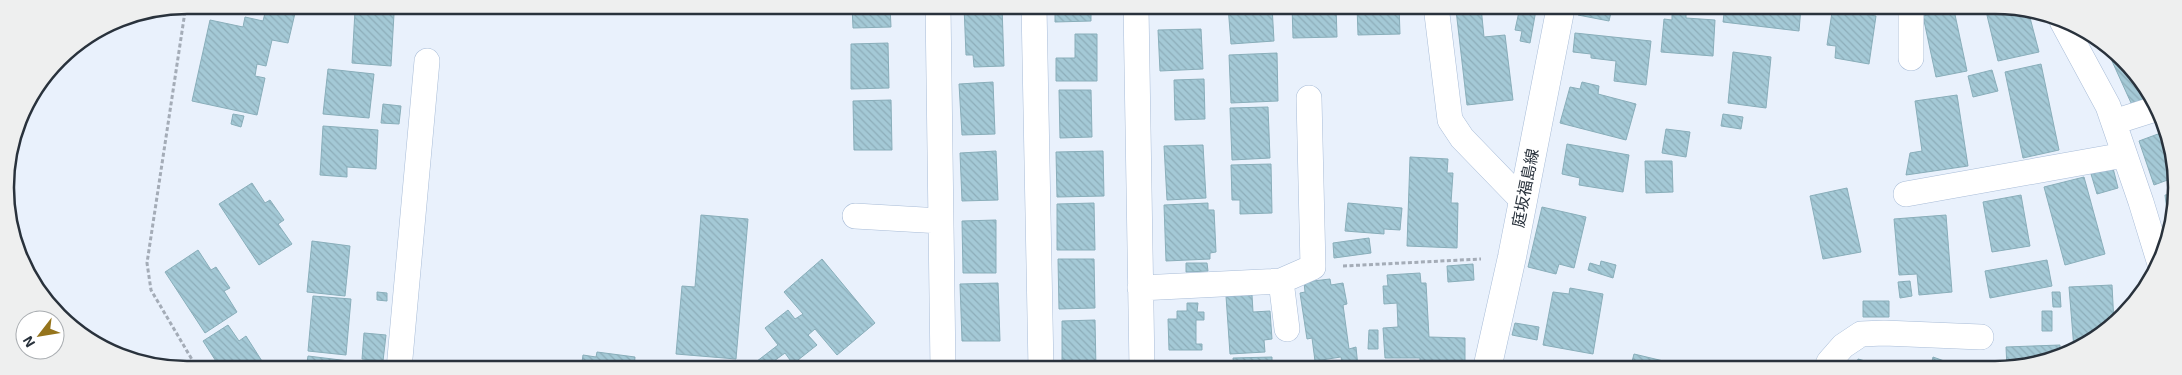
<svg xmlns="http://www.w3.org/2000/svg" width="2182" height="375" font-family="'Exo 2','Noto Sans JP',sans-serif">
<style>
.building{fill:url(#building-back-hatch);stroke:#89aeba}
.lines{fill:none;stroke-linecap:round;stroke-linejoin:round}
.street-casing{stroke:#a8bcd7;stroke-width:26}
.secondary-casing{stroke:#a8bcd7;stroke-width:29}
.path{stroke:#a4acb7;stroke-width:3;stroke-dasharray:4 2.5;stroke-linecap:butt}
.street{stroke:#fff;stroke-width:25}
.secondary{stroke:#fff;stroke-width:28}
.labels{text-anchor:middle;stroke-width:5;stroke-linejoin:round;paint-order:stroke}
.street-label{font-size:16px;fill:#29323c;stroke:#fff}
.rim{fill:none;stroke:#29323c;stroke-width:2.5}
</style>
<defs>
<pattern id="building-back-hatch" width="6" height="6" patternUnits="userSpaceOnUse" patternTransform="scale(1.25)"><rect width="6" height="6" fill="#a4c9d6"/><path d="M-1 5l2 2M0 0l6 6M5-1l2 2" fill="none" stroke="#8dadb9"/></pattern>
</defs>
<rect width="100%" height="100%" fill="#e9f1fc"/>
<path class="building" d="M 267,5 L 296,9 L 288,43 L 272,40 L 266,66 L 257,64 L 255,76 L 265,78 L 257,115 L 192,101 L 210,20 L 243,27 L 245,17 L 263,21 Z
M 852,6 L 890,6 L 891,27 L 853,28 Z
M 964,6 L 1002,6 L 1004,66 L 974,67 L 973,55 L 966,55 Z
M 1055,6 L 1091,6 L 1091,21 L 1055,22 Z
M 1167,6 L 1201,6 L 1201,7 L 1167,8 Z
M 1228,6 L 1272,6 L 1274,41 L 1231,44 Z
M 1292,6 L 1336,6 L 1337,37 L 1293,38 Z
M 1357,6 L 1399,6 L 1400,34 L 1358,35 Z
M 1580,6 L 1623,6 L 1622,9 L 1612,8 L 1609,21 L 1578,15 Z
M 1725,6 L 1801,7 L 1799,31 L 1723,22 Z
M 1833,6 L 1859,6 L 1858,13 L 1876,16 L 1869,64 L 1835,58 L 1836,46 L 1827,45 Z
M 1481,7 L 1484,37 L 1505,35 L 1513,100 L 1467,105 L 1456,10 Z
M 1520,7 L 1536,10 L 1530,43 L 1520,41 L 1522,31 L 1515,30 Z
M 1985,7 L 2018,7 L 2028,10 L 2039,52 L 1998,61 Z
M 1954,10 L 1967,71 L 1936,77 L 1923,16 Z
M 355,11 L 394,14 L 391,66 L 352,63 Z
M 1672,12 L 1686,14 L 1686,18 L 1715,20 L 1713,56 L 1661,52 L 1664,19 L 1672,20 Z
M 1201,29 L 1203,69 L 1160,71 L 1158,30 Z
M 1575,33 L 1651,41 L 1646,85 L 1614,81 L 1616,61 L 1591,58 L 1591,54 L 1573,52 Z
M 1075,34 L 1097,34 L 1097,81 L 1056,81 L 1056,58 L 1075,58 Z
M 888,43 L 889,88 L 851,89 L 851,44 Z
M 2101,43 L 2114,54 L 2108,57 Z
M 1733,52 L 1771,57 L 1766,108 L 1728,103 Z
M 1277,53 L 1278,101 L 1231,103 L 1229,55 Z
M 2118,58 L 2139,76 L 2149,97 L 2132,105 L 2112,61 Z
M 2041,64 L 2059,150 L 2023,158 L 2005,72 Z
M 328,69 L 374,74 L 369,118 L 323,114 Z
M 1992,70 L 1998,91 L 1973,97 L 1968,76 Z
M 1204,79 L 1205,119 L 1175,120 L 1174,80 Z
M 993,82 L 995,134 L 962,135 L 959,84 Z
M 1582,82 L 1599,86 L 1598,94 L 1636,104 L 1626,140 L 1560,123 L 1570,87 L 1580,89 Z
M 1059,90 L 1091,90 L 1092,137 L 1060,138 Z
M 1957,95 L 1968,166 L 1906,175 L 1910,153 L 1922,151 L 1915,101 Z
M 891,100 L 892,150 L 854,150 L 853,101 Z
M 383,104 L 401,106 L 399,124 L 381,123 Z
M 1268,107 L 1270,158 L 1232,160 L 1230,108 Z
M 233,114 L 244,116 L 241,127 L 231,124 Z
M 1723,114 L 1743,117 L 1741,129 L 1721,126 Z
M 323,126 L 378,130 L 376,169 L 347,167 L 347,177 L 320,175 Z
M 1666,129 L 1690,132 L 1686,157 L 1662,153 Z
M 2166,131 L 2171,140 L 2173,178 L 2154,185 L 2139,141 Z
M 1567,144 L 1629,155 L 1623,192 L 1579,185 L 1580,178 L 1562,174 Z
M 1203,145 L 1206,198 L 1167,200 L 1164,146 Z
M 996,151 L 998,200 L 962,201 L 960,153 Z
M 1103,151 L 1104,196 L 1057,197 L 1056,152 Z
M 1410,157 L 1448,159 L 1447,173 L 1453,173 L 1451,203 L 1458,203 L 1457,248 L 1407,246 Z
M 1645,161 L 1672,161 L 1673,192 L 1646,193 Z
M 1271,164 L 1272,213 L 1240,214 L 1240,200 L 1232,200 L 1231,165 Z
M 2113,168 L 2118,188 L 2097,194 L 2091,174 Z
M 2084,177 L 2105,254 L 2065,265 L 2044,187 Z
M 252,183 L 265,203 L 270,200 L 284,220 L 278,224 L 292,244 L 259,265 L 219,204 Z
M 1847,188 L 1861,252 L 1823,259 L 1810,196 Z
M 2174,194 L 2175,211 L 2169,227 L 2165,195 Z
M 2021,195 L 2030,246 L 1992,252 L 1983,202 Z
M 1094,203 L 1095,250 L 1057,250 L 1057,204 Z
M 1208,203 L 1208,210 L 1214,210 L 1216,252 L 1210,253 L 1210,259 L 1166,261 L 1164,205 Z
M 1348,203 L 1402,208 L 1400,230 L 1384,229 L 1384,234 L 1345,231 Z
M 1542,207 L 1586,217 L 1574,268 L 1559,264 L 1556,274 L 1528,267 Z
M 701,215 L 748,219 L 736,359 L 676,354 L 682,286 L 695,287 Z
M 1946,215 L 1952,292 L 1919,295 L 1917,274 L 1899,275 L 1894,219 Z
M 996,220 L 996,273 L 963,273 L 962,221 Z
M 1369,238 L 1371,253 L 1334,258 L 1333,243 Z
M 312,241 L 350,246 L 345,296 L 307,292 Z
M 198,250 L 211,270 L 216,267 L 230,288 L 224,291 L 237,312 L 205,333 L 165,272 Z
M 822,259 L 875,323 L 837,355 L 815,329 L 808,335 L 817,345 L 793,364 L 785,353 L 763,369 L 688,369 L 688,361 L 752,365 L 778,345 L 765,328 L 788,310 L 795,319 L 803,314 L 784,292 Z
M 1058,259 L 1094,259 L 1095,308 L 1059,309 Z
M 2047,260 L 2052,286 L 1990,298 L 1985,271 Z
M 1601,261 L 1616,265 L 1613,278 L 1588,270 L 1590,263 L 1600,266 Z
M 1186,263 L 1207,263 L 1208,271 L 1186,272 Z
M 1473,264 L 1474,280 L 1448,282 L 1447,266 Z
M 1420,273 L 1421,283 L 1426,283 L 1429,337 L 1465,338 L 1465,363 L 1420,363 L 1420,358 L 1385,358 L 1383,328 L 1398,327 L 1397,303 L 1384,304 L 1383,286 L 1388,286 L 1387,275 Z
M 1330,279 L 1331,285 L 1343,283 L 1347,304 L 1343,305 L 1349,349 L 1356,347 L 1358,367 L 1343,369 L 1341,357 L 1315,361 L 1312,338 L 1307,339 L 1300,293 L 1305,292 L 1304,282 Z
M 1910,281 L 1912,296 L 1900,298 L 1898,282 Z
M 998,283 L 1000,341 L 962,341 L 960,284 Z
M 2112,285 L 2114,323 L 2074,349 L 2069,287 Z
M 1570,288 L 1603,294 L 1593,354 L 1543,345 L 1553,292 L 1569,294 Z
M 377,292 L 387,293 L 387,301 L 377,300 Z
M 2052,292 L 2060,292 L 2061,307 L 2053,307 Z
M 1252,295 L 1253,312 L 1270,311 L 1272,339 L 1264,340 L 1265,352 L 1230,354 L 1226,296 Z
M 313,296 L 351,299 L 346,355 L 308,351 Z
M 1863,301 L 1889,301 L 1889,317 L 1863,317 Z
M 1187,303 L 1198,303 L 1197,312 L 1204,312 L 1204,320 L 1196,320 L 1196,344 L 1202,344 L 1202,350 L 1169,350 L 1168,319 L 1177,319 L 1177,311 L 1187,311 Z
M 2042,311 L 2052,311 L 2052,331 L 2042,331 Z
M 1095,320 L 1096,369 L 1062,369 L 1062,321 Z
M 1515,323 L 1539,327 L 1537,340 L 1512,335 Z
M 228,325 L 239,341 L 246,336 L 267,369 L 221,369 L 203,341 Z
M 1369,330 L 1378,330 L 1378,349 L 1368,349 Z
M 364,333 L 386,335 L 383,361 L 362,359 Z
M 2060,345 L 2060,357 L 2007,368 L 2006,347 Z
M 597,352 L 635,357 L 634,369 L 581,369 L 583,355 L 596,357 Z
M 1634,354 L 1693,368 L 1693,369 L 1630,369 Z
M 308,356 L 349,361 L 348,369 L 306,369 Z
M 1272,357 L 1272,369 L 1234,369 L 1233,358 Z
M 1933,357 L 1947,362 L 1945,370 L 1930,370 Z
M 1858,359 L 1897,370 L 1855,369 Z
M 1736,361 L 1777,369 L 1734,369 Z
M 360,365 L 382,366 L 382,369 L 360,369 Z
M 959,365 L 994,365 L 994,369 L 959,369 Z
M 1208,365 L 1208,369 L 1168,369 L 1168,366 Z
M 1540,368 L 1595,369 L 1540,369 Z"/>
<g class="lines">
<g class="street-casing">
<path id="street" d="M 938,6 L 943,369
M 1034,6 L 1041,369
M 1136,6 L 1142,369
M 1436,6 L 1450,120 L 1462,138 L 1523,201
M 1911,6 L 1911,58
M 2062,21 L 2108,106 L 2141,202 L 2160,264
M 2114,122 L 2155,109
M 1906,194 L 2124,155
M 855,216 L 941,221
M 1281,281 L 1287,329
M 1140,288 L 1281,281 L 1313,267 L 1309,98
M 399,369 L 427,61
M 1826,369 L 1829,362 L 1843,346 L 1861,334 L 1884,333 L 1981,337"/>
</g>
<g class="secondary-casing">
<path id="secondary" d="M 1487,369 L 1512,257 L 1561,6"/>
</g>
<path class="path" d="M 186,5 L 147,263 L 151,290 L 197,368
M 1343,266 L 1481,259"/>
<use href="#street" class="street"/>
<use href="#secondary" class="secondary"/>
</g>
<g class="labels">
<g class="street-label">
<text transform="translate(1525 188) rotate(-79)" y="6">庭坂福島線</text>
</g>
</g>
<path d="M0 0H2182V375H0ZM187 14H1995A173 173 0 0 1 2168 187V188A173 173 0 0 1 1995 361H187A173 173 0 0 1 14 188V187A173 173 0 0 1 187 14Z" fill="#eeefef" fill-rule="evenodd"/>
<path class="rim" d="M187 14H1995A173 173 0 0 1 2168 187V188A173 173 0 0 1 1995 361H187A173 173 0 0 1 14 188V187A173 173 0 0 1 187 14Z"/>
<g transform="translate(40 335) rotate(239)"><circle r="24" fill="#ffffff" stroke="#a9adb1"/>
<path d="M0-4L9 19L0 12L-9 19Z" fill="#95741c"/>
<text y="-8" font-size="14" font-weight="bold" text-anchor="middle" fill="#29323c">N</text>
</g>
</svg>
